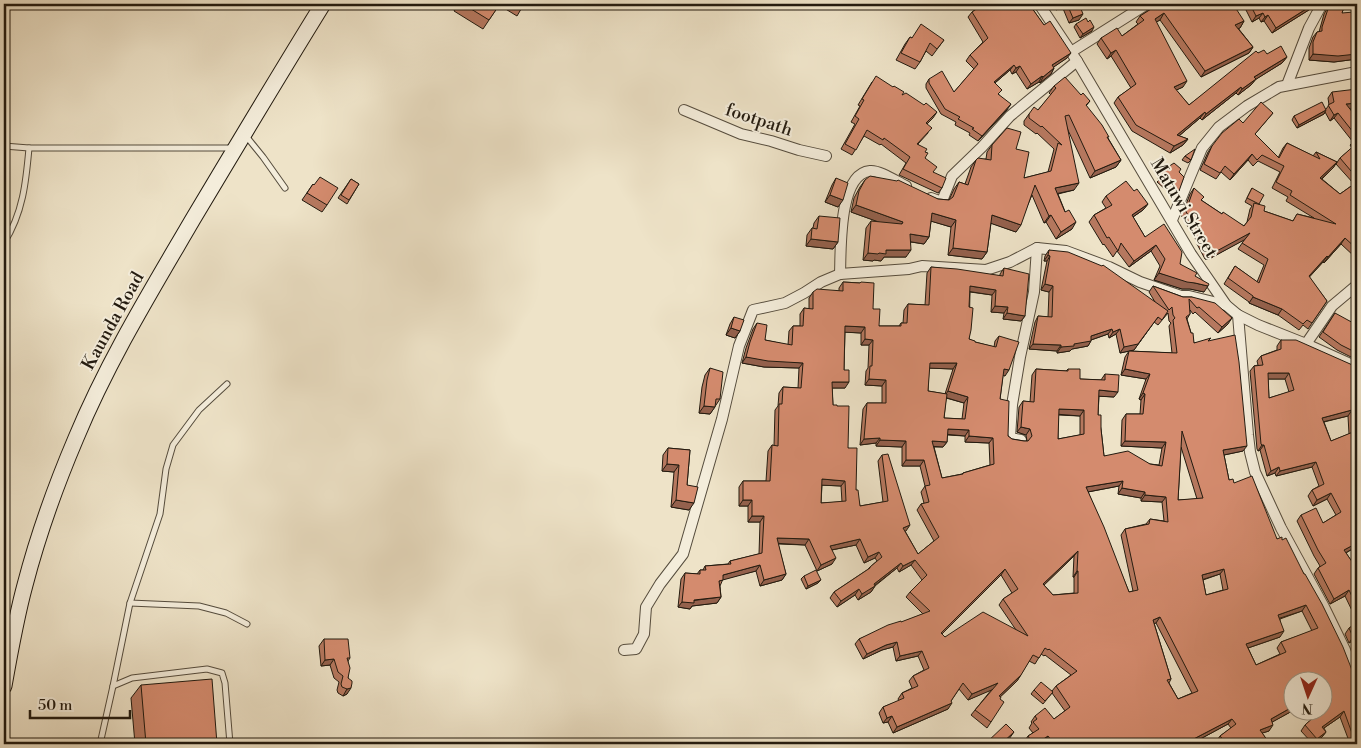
<svg xmlns="http://www.w3.org/2000/svg" width="1361" height="748" font-family="'Libre Bodoni',serif">
<style>
.lines{fill:none;stroke-linecap:round;stroke-linejoin:round}
.service-casing{stroke:#554c3d;stroke-width:7}
.minor-casing{stroke:#554c3d;stroke-width:12}
.secondary-casing{stroke:#221a0f;stroke-width:17}
.service{stroke:#f4eddb;stroke-width:5}
.minor{stroke:#f4eddb;stroke-width:10}
.secondary{stroke:#f4eddb;stroke-width:15}
.wall{fill:#b6785f;stroke:#221a0f;fill-rule:evenodd}
.shaded-wall{fill:#94614d;stroke:#221a0f}
.building{fill:#d48b6e;stroke:#221a0f;fill-rule:evenodd}
.labels{text-anchor:middle;dominant-baseline:central;stroke-width:4;stroke-linejoin:round;paint-order:stroke}
.street-label{font-size:18px;fill:#221a0f;stroke:#f4eddb}
</style>
<rect width="100%" height="100%" fill="#eee3c8"/>
<filter id="stains"><feTurbulence type="fractalNoise" baseFrequency=".004" numOctaves="4"/><feColorMatrix values="0 0 0 0 .2 0 0 0 0 .09 0 0 0 0 .02 0 0 0 .5 -.17"/></filter>
<radialGradient id="worn" r=".72"><stop offset=".6" stop-color="#630" stop-opacity="0"/><stop offset="1" stop-color="#630" stop-opacity=".3"/></radialGradient>
<g class="lines">
<defs>
<g id="service">
<path d="M246 136 263 157 285 188"/>
<path d="M4 146 29 148H233"/>
<path d="M4 243C23 213 26 182 29 148"/>
<path d="M130 603 199 606 226 613 247 624"/>
<path d="M113 686 130 603 160 514 166 469 173 445 199 410 227 384"/>
<path d="M100 744 113 686 132 678 207 669 222 673 225 683 230 744"/>
</g>
<g id="minor">
<path d="M1039 4 1077 61 1191 254 1226 305 1238 315 1258 325 1306 344 1357 367"/>
<path d="M1071 52 1147 4"/>
<path d="M1287 85 1309 28 1322 4"/>
<path d="M684 110 741 134 771 141 799 150 826 156"/>
<path d="M931 198 939 201H942L952 176 982 147 1010 116 1077 61"/>
<path d="M1172 220 1202 148 1219 127 1247 106 1279 87 1357 72"/>
<path d="M840 274C841 251 838 174 870 171 880 170 897 182 906 186"/>
<path d="M1238 315 1248 435 1250 452 1255 472 1281 528 1324 607 1345 650 1357 681"/>
<path d="M1306 344 1332 306 1357 285"/>
<path d="M1021 440 1010 438 1012 405 1020 357 1034 292 1037 248"/>
<path d="M624 650 636 649 644 634 646 607 660 584 683 554 722 419 739 346 753 310 785 303 804 293 821 282 840 274 909 269 922 266 986 270 1010 262 1037 248 1066 251 1109 267 1140 282 1181 296H1189L1226 305"/>
</g>
<path id="secondary" d="M4 686C10 652 16 618 25 585 38 535 56 485 76 438 108 361 151 291 193 219 236 147 279 75 323 4"/>
</defs>
<use href="#service" class="service-casing"/>
<use href="#minor" class="minor-casing"/>
<use href="#secondary" class="secondary-casing"/>
<use href="#service" class="service"/>
<use href="#minor" class="minor"/>
<use href="#secondary" class="secondary"/>
</g>
<g class="wall">
<path d="M450 4H524L517 16 499 5 483 29 454 11 456 7Z"/>
<path d="M975 4H1029L1067 58 1053 67 1054 68 1051 74 1040 83 1039 82 1027 89 1016 72 1012 74 1010 70 995 83 999 95 1007 110 978 141 969 135 970 133 955 125 956 122 941 114 926 88V84L929 79 954 92 974 69 966 61 970 55 983 42 968 17 972 12 976 9Z"/>
<path d="M1052 4H1079V20L1069 23 1062 6 1056 10Z"/>
<path d="M1159 4 1244 21 1240 28H1238L1253 47 1249 53 1201 77 1160 20 1156 22 1183 87 1176 90 1189 105 1258 53 1287 57 1282 63 1256 79 1251 85 1238 95 1236 93 1202 120 1200 118 1179 136 1188 139 1183 145 1170 153 1132 131 1114 103 1118 97 1131 88 1111 56 1107 59 1097 44 1101 38 1122 36 1138 24 1136 22 1140 16Z"/>
<path d="M1243 4H1315L1312 8 1272 33 1264 21 1261 22 1259 18 1252 22Z"/>
<path d="M1328 4H1345L1342 13 1357 40V59L1334 62 1309 60V48L1313 37 1317 32H1319L1324 14 1328 7Z"/>
<path d="M1076 24 1092 31 1080 38 1074 27Z"/>
<path d="M910 37 912 38 944 40 932 56 926 51 920 62 915 69 896 60 905 44Z"/>
<path d="M872 82 902 95 933 118 927 124 928 133 918 144 925 152V158L942 188 938 193 899 175 906 163 881 144 880 145 864 136 852 155 841 149 855 124 851 122 860 106 858 105Z"/>
<path d="M1054 86 1081 95 1090 101 1086 106 1108 138 1121 160 1116 167 1090 178 1067 128 1074 190 1058 194 1072 229 1056 239 1046 222 1044 223 1032 195 1016 232 991 223 987 252 982 259 948 255 951 227 931 221 929 237 924 244 911 242 906 257H884L881 261 874 260 873 261 863 260 866 228 871 221 879 222 851 212 854 198 860 187 865 180 938 199 949 200 954 189 959 182 965 184 971 167 976 160 986 159 987 152 992 145 1016 149 1024 178 1048 172 1054 149 1037 133 1036 134 1024 125V121L1029 114 1038 110 1051 95 1049 93Z"/>
<path d="M1332 92 1350 109 1357 118V203L1354 208 1357 211V255L1355 257 1341 244 1324 263 1323 262 1309 277 1327 301 1308 329 1303 325 1299 330 1278 315 1249 303V302L1224 284 1235 266 1257 282 1264 265 1238 249 1245 239 1209 259H1205L1197 244 1198 243 1181 215 1186 208 1185 207 1190 194 1194 188 1201 200 1222 214 1244 226 1247 222 1250 209 1252 206 1245 202 1252 188 1259 204 1264 211 1293 221 1297 214 1314 218 1286 201 1288 197 1272 188 1280 172 1258 161 1253 166 1248 160 1230 180 1221 172 1216 179 1200 170 1208 152 1212 146 1243 123 1273 113 1255 134 1278 158 1283 148 1287 143 1313 156 1316 152 1337 162 1333 168 1322 179 1340 194 1354 184 1336 164 1340 158 1352 148 1350 145 1353 142 1334 118 1330 121 1325 112 1324 114 1297 128 1292 120 1294 116 1326 109 1329 105 1328 98Z"/>
<path d="M1185 156 1191 160 1188 163 1182 160Z"/>
<path d="M1162 171 1179 172V191L1174 197 1157 182 1159 180 1158 178Z"/>
<path d="M836 178 838 207 825 202 832 185Z"/>
<path d="M351 179 359 184 347 204 338 198Z"/>
<path d="M313 184 314 185 327 205 322 212 302 200Z"/>
<path d="M1134 191 1148 204 1143 210 1133 217 1145 237 1180 264 1195 276 1204 292 1190 289H1182L1154 280 1160 266 1151 251 1129 267 1117 251 1113 257 1104 244 1103 245 1089 222 1094 215 1106 208 1102 202 1106 196Z"/>
<path d="M819 216 838 242 833 249 806 246 807 235 812 228H813L814 223Z"/>
<path d="M1049 250 1155 302 1149 292 1153 286 1183 297H1192L1228 324 1218 333 1195 312 1193 314 1190 310V314L1187 319 1194 343 1209 341 1243 451 1224 455 1229 480 1234 483 1277 539 1282 540 1304 574 1357 744H1349L1348 743 1349 741 1340 717 1324 728 1326 732 1322 737 1314 744H1313L1301 731 1305 725 1311 720 1306 710H1324L1294 680V710L1272 722 1269 731 1262 733 1270 744H1218L1216 742 1220 736 1231 728 1228 724 1191 744H1046L1044 742 1041 744H1026L1024 742 1028 736 1033 733 1029 728 1032 723 1031 722 1035 716 1054 719 1065 711 1052 693 1043 704 1031 694 1034 690 1052 691 1056 686 1071 675 1045 655 1044 656 1041 654 1035 664 1029 661 1017 681 1000 697 991 722 987 728 971 715 992 689 968 700 959 689 951 701 948 709 893 733 888 722 883 723 879 713 883 707 899 701 898 699 902 693 912 688 909 681 913 676 924 670 918 656 896 661 893 647 882 650 863 659 855 644 859 639 923 614 906 597 910 592 922 580 911 565 899 572 897 568 875 586 871 592 858 600 855 595 837 607 830 598 834 592 867 570 870 567 877 561 875 558 864 563 856 545 832 550V564L817 571 805 545 778 544 786 574 782 580 760 586 756 571 723 579 720 586 721 597 717 603 692 606 690 609 678 607 681 579 685 573 697 574 700 570H703L705 566 728 564 730 561 759 554 760 522H748V506H739V487L743 481H766L768 451 772 445 774 446 775 410 778 406 779 393 783 387 798 388 799 368 764 367 742 363 746 348 753 329 757 323 765 340 788 345 789 331 793 326H800V314L804 308 809 309V298L813 292 839 291V288L843 282 860 283 861 282 873 309 879 326H899L901 323H903L904 310 908 304 925 305 927 273 931 267 1000 276V274L1004 268 1025 316 1021 321 1003 319 1004 313 991 312 992 295 970 292 969 339 975 342 994 347 995 341 999 336 1005 376 1003 375 1000 399 1008 436 1012 439 1024 441H1027L1026 435 1017 432 1019 407 1023 401 1030 402 1032 375 1036 369 1066 371 1068 369 1080 379 1101 380 1105 374 1114 397 1099 396 1098 415 1101 429 1104 456 1150 464 1159 465 1162 448 1121 446 1122 420 1126 414H1140L1141 400 1139 399 1146 379 1121 375 1125 357 1129 351 1172 353 1169 326 1171 323 1169 321 1168 313 1158 325 1154 322 1134 350 1120 353 1116 334 1109 338 1108 334 1091 340 1088 346 1072 349 1070 351 1057 353V351L1029 349 1035 322 1038 316 1048 317 1049 292 1041 290 1047 261H1044L1045 256ZM845 332 861 333V345H869L868 368 866 371 865 385 882 386V403H867L863 409 860 445 876 443V446L902 447V466H920L925 486 921 492 924 503 921 504 917 510 934 541 918 554 905 531H906L882 455 878 461 883 502 860 506 856 490 848 448 833 405 832 388H845L844 370ZM929 368 953 369 945 394 928 391ZM946 398 964 403 962 419 944 418ZM1058 415 1080 416V435L1058 439ZM947 435 965 436V442L989 443 990 465 963 473 962 474 942 478 934 447H943L947 442ZM1181 447 1197 499 1178 500ZM822 485 841 486 842 502 821 503ZM1119 486 1118 494 1141 498V501L1162 502 1164 521 1150 519 1146 524 1125 529 1121 535 1133 591 1129 592 1088 492ZM1074 556 1073 577H1074V593L1053 595 1044 585ZM1220 574 1223 590 1206 595 1203 580ZM1001 575 1012 593 1003 599 999 605 1016 630 945 637 942 634ZM1302 611 1312 631 1281 642 1277 648 1280 654 1256 665 1248 648 1280 637V619ZM1154 623H1156L1192 693 1178 699 1169 683 1171 679Z"/>
<path d="M1335 313 1353 336 1357 339V360L1337 350 1319 337Z"/>
<path d="M734 317 740 331 735 338 726 335 730 324Z"/>
<path d="M1281 340 1357 367 1354 548 1346 553 1357 569V621L1345 596 1330 604 1314 574 1318 568 1320 566 1314 556 1297 521 1301 515 1323 523 1336 515 1327 499 1313 506 1308 496 1312 490 1319 486 1312 467 1276 476 1275 473 1267 476 1260 450 1258 451 1257 449 1250 371 1254 366 1258 365 1257 361 1261 356 1277 350V346ZM1268 379H1285L1289 392 1269 398ZM1348 416 1349 434 1331 441 1324 422Z"/>
<path d="M710 368 720 399 710 414 699 413 702 387 705 375Z"/>
<path d="M668 448 690 450 687 485 689 510 671 507 674 472 662 471 663 455Z"/>
<path d="M804 576 821 580 818 583 806 589 801 579Z"/>
<path d="M1357 623V638L1349 643 1345 634 1349 628Z"/>
<path d="M324 639 350 658 348 661V678L347 694 343 696 338 693 337 690 339 682 334 678 330 665 321 666 319 646Z"/>
<path d="M141 685 217 744H135L131 698Z"/>
</g>
<g class="shaded-wall">
<path d="M1062 4H1064L1062 6 1056 10Z"/>
<path d="M1314 4H1315L1312 8 1272 33 1276 28Z"/>
<path d="M1164 13 1160 20 1151 25 1155 19Z"/>
<path d="M1263 13 1259 18 1252 22 1256 16Z"/>
<path d="M1083 14 1079 20 1069 23 1073 18Z"/>
<path d="M1268 15 1264 21 1261 22 1265 17Z"/>
<path d="M1244 21 1240 28 1231 31 1235 25Z"/>
<path d="M1094 27 1092 31 1080 38 1083 34Z"/>
<path d="M1253 47 1249 53 1201 77 1205 71Z"/>
<path d="M1116 50 1111 56 1107 59 1111 53Z"/>
<path d="M1071 53 1067 58 1048 71 1052 65Z"/>
<path d="M1313 54H1357V59L1334 62 1309 60Z"/>
<path d="M1287 57 1282 63 1250 83 1254 77Z"/>
<path d="M1014 65 1010 70 990 87 994 82Z"/>
<path d="M1020 66 1016 72 1012 74 1016 68Z"/>
<path d="M1054 68 1051 74 1040 83 1043 77Z"/>
<path d="M1042 76 1039 82 1027 89 1031 84Z"/>
<path d="M1256 79 1251 85 1238 95 1242 89Z"/>
<path d="M1187 81 1183 87 1170 93 1174 87Z"/>
<path d="M1241 87 1236 93 1202 120 1206 114Z"/>
<path d="M1357 103V108L1342 110 1346 104Z"/>
<path d="M1011 104 1007 110 978 141 982 136Z"/>
<path d="M1326 110 1324 114 1297 128 1299 125Z"/>
<path d="M937 112 933 118 923 128 926 123Z"/>
<path d="M1205 112 1200 118 1173 141 1177 135Z"/>
<path d="M1338 113 1334 118 1330 121 1334 115Z"/>
<path d="M1188 139 1183 145 1170 153 1174 146Z"/>
<path d="M1252 154 1248 160 1230 180 1234 174Z"/>
<path d="M1121 160 1116 167 1090 178 1095 171Z"/>
<path d="M1337 162 1333 168 1316 184 1320 178Z"/>
<path d="M1079 183 1074 190 1050 195 1055 188Z"/>
<path d="M830 195 843 200 838 207 825 202Z"/>
<path d="M1148 204 1143 210 1127 221 1132 215Z"/>
<path d="M856 205 903 222 898 229 851 212Z"/>
<path d="M932 213 956 220 951 227 927 220Z"/>
<path d="M992 215 1021 225 1016 232 987 222Z"/>
<path d="M1051 215 1046 222 1044 223 1049 216Z"/>
<path d="M1076 222 1072 229 1056 239 1061 232Z"/>
<path d="M1250 233 1246 239 1209 259H1205L1209 253Z"/>
<path d="M910 234 929 237 924 244 906 241Z"/>
<path d="M1345 238 1341 244 1324 263 1328 257Z"/>
<path d="M811 239 838 242 833 249 806 246Z"/>
<path d="M1156 245 1151 251 1129 267 1134 261Z"/>
<path d="M953 248 987 252 982 259 948 255Z"/>
<path d="M886 250H911L906 257H884L881 261 874 260 873 261 863 260 868 253H879Z"/>
<path d="M1048 255 1050 256 1047 261H1044Z"/>
<path d="M1327 256 1323 262 1305 282 1309 276Z"/>
<path d="M1159 273 1195 283 1208 286 1204 292 1190 289H1182L1154 280Z"/>
<path d="M1045 284 1053 286 1049 292 1041 290Z"/>
<path d="M970 286 996 290 992 295 966 291Z"/>
<path d="M1253 297 1282 309 1278 315 1249 303Z"/>
<path d="M995 306 1008 307 1004 313 991 312Z"/>
<path d="M1007 313 1025 316 1021 321 1003 319Z"/>
<path d="M1158 317 1134 350 1120 353 1124 347Z"/>
<path d="M1232 318 1228 324 1218 333 1222 327Z"/>
<path d="M845 326 865 327 861 333 841 332Z"/>
<path d="M731 328 740 331 735 338 726 335Z"/>
<path d="M1112 329 1108 334 1088 341H1091L1088 346 1072 349 1070 351 1057 353 1061 347 1074 344 1091 336Z"/>
<path d="M1120 329 1116 334 1109 338 1113 332Z"/>
<path d="M865 339 873 340 869 345H861Z"/>
<path d="M1033 344 1061 345 1057 351 1029 349Z"/>
<path d="M746 357 803 363 799 368 764 367 742 363Z"/>
<path d="M930 363H957L953 369 926 368Z"/>
<path d="M1004 369 1009 370 1005 376 1000 374Z"/>
<path d="M1125 369 1150 374 1146 379 1121 375Z"/>
<path d="M1268 373H1289L1285 379H1264Z"/>
<path d="M869 379 886 380 882 386 865 385Z"/>
<path d="M832 382H849L845 388H828Z"/>
<path d="M1099 390 1118 392 1114 397 1095 396Z"/>
<path d="M948 391 968 397 964 403 944 397Z"/>
<path d="M1143 393 1145 394 1141 400 1139 399Z"/>
<path d="M704 406 715 407 710 414 699 413Z"/>
<path d="M1059 409 1084 410 1080 416 1055 414Z"/>
<path d="M1352 410 1348 416 1318 423 1322 418Z"/>
<path d="M1021 427 1030 429 1026 435 1017 432Z"/>
<path d="M948 429 969 430 965 436 944 434Z"/>
<path d="M969 436 993 438 989 443 965 442Z"/>
<path d="M880 438 876 443 860 445 864 439Z"/>
<path d="M880 440 906 441 902 447 876 446Z"/>
<path d="M932 441 947 442 943 447 928 446Z"/>
<path d="M1125 441 1166 442 1162 448 1121 446Z"/>
<path d="M1262 445H1264L1260 450 1258 451Z"/>
<path d="M1247 446 1243 451 1219 456 1223 450Z"/>
<path d="M906 460H924L920 466H902Z"/>
<path d="M1316 462 1312 467 1276 476 1280 471Z"/>
<path d="M667 464 679 465 674 472 662 471Z"/>
<path d="M1279 467 1275 473 1267 476 1271 471Z"/>
<path d="M822 479 845 481 841 486 818 485Z"/>
<path d="M1123 481 1119 486 1082 493 1086 487Z"/>
<path d="M1122 488 1145 492 1141 498 1118 494Z"/>
<path d="M1331 493 1327 499 1313 506 1317 500Z"/>
<path d="M1145 495 1166 497 1162 502 1141 501Z"/>
<path d="M676 500 694 503 689 510 671 507Z"/>
<path d="M743 500H752L748 506H739Z"/>
<path d="M752 516H764L760 522H748Z"/>
<path d="M910 525 906 531 899 533 903 528Z"/>
<path d="M777 538 809 539 805 545 773 543Z"/>
<path d="M860 539 856 545 826 551 830 546Z"/>
<path d="M1357 543V545L1354 548 1340 556 1344 550Z"/>
<path d="M1078 551 1074 556 1039 590 1043 584Z"/>
<path d="M879 552 875 558 864 563 868 557Z"/>
<path d="M836 558 832 564 817 571 821 565Z"/>
<path d="M915 560 911 565 899 572 903 566Z"/>
<path d="M901 563 897 568 870 589 875 586 871 592 858 600 862 594 874 584Z"/>
<path d="M760 565 756 571 719 581 723 575Z"/>
<path d="M1005 569 1001 575 937 639 941 633Z"/>
<path d="M1224 569 1220 574 1198 581 1202 575Z"/>
<path d="M1077 571H1078L1074 577H1073Z"/>
<path d="M786 574 782 580 760 586 764 580Z"/>
<path d="M821 580 818 583 806 589 808 586Z"/>
<path d="M859 589 855 595 837 607 841 601Z"/>
<path d="M1349 590 1345 596 1330 604 1334 599Z"/>
<path d="M721 597 717 603 692 606 690 609 678 607 682 602Z"/>
<path d="M1306 605 1302 611 1274 620 1278 615Z"/>
<path d="M1160 617 1156 623 1149 625 1153 620Z"/>
<path d="M1284 631 1280 637 1242 650 1246 644Z"/>
<path d="M1357 635V638L1349 643 1353 637Z"/>
<path d="M897 642 893 647 882 650 863 659 867 654 886 645Z"/>
<path d="M922 651 918 656 896 661 900 656Z"/>
<path d="M334 659 330 665 321 666 325 660Z"/>
<path d="M1021 675 1017 681 995 702 999 696Z"/>
<path d="M998 683 994 689 968 700 972 694Z"/>
<path d="M351 688 347 694 343 696 347 689Z"/>
<path d="M952 703 948 709 893 733 897 727Z"/>
<path d="M1294 706V710L1267 725 1271 719Z"/>
<path d="M1344 711 1340 717 1318 732 1322 727Z"/>
<path d="M892 716 888 722 883 723 887 718Z"/>
<path d="M1232 719 1228 724 1191 744H1184Z"/>
<path d="M1273 725 1269 731 1256 735 1260 730Z"/>
<path d="M1014 732 1009 739 1004 744H1001Z"/>
<path d="M1326 732 1322 737 1314 744 1317 739Z"/>
<path d="M1048 736 1044 742 1041 744H1036Z"/>
</g>
<g class="building">
<path d="M463 4H500L489 20Z"/>
<path d="M514 4H524L521 9Z"/>
<path d="M980 4H1029L1044 25 1050 21 1071 53 1052 65 1054 68 1043 77 1042 76 1031 84 1020 66 1016 68 1014 65 994 82 1002 90 998 94 1011 104 982 136 972 129 974 128 958 119 960 117 945 109 929 83V79L942 71 954 92 978 64 970 55 988 38 972 12 981 6Z"/>
<path d="M1067 4H1079L1083 14 1073 18Z"/>
<path d="M1159 4H1233L1244 21 1235 25 1253 47 1205 71 1164 13 1155 19 1187 81 1174 87 1189 105 1256 51 1258 53 1264 50 1267 54 1281 46 1287 57 1254 77 1256 79 1242 89 1241 87 1206 114 1205 112 1177 135 1188 139 1174 146 1136 125 1118 97 1136 84 1116 50 1111 53 1101 38 1117 28 1122 36 1144 20 1140 16Z"/>
<path d="M1250 4H1314L1276 28 1268 15 1265 17 1263 13 1256 16Z"/>
<path d="M1331 4H1345L1342 13 1354 12 1357 40V54L1338 56 1313 54V42L1317 32 1322 31V27L1328 9Z"/>
<path d="M1086 18 1088 22 1090 20 1094 27 1083 34 1076 24Z"/>
<path d="M921 24 944 40 937 49 930 43 920 62 901 53 910 37 912 38Z"/>
<path d="M876 76 893 87 894 86 904 92 902 95 906 93 924 105 926 103 937 112 926 123 932 128 917 144 927 149 925 152 928 153 925 158 937 167 933 172 946 178 942 188 903 169 910 157 884 138 883 140 867 130 856 150 845 144 859 119 855 116 864 100 862 99Z"/>
<path d="M1065 77 1081 95 1083 93 1090 101 1086 105 1102 125 1109 137H1107L1121 160 1095 171 1069 115 1065 116 1079 183 1055 188 1065 212 1069 210 1076 222 1061 232 1051 215 1049 216 1035 185 1021 225 992 215 987 252 953 248 956 220 932 213 929 237 910 234 911 250H886V254L879 253 878 254 868 253 871 221 902 224 903 222 856 205 859 191 865 180 870 176 897 181 898 180 938 199 949 200 953 197 959 182 968 185 976 160 978 158 991 160 992 145 1007 128 1021 132 1016 149 1029 152 1024 178 1051 171 1058 143 1062 145 1042 126 1041 127 1029 118V114L1034 107 1038 110 1056 88 1054 86Z"/>
<path d="M1357 89V103L1346 104 1357 118V137L1338 113 1334 115 1328 105 1334 102 1332 92Z"/>
<path d="M1261 102 1273 113 1255 134 1279 158 1287 143 1320 159 1316 152 1337 162 1320 178 1340 194 1357 182V203L1354 207 1357 211V249L1345 238 1328 257 1327 256 1309 276 1327 301 1312 323 1307 320 1303 324 1282 309 1253 297V296L1228 278 1235 266 1259 283 1268 259 1242 243 1250 233 1213 253H1209L1201 238H1202L1185 210 1187 207 1191 204 1189 202 1194 188 1204 197 1201 200 1222 214 1223 212 1244 226 1251 217 1254 203 1265 206 1264 211 1293 221 1297 214 1336 224 1290 195 1292 191 1276 182 1284 166 1262 155 1257 160 1252 154 1234 174 1225 166 1220 173 1204 164 1212 146 1222 133 1239 119 1243 123Z"/>
<path d="M1322 102 1326 110 1299 125 1294 116Z"/>
<path d="M1357 138V178L1340 158 1357 143 1354 140Z"/>
<path d="M1195 149 1191 160 1185 156Z"/>
<path d="M1174 163 1181 169 1179 172 1184 177 1179 191 1162 175 1164 173 1162 171Z"/>
<path d="M320 177 338 188 327 205 307 193 313 184 314 185Z"/>
<path d="M836 178 848 183 843 200 830 195Z"/>
<path d="M351 179 359 184 349 200 341 195Z"/>
<path d="M1126 181 1134 191 1137 189 1148 204 1132 215 1145 237 1164 224 1182 252 1180 264 1197 273 1195 276 1209 284 1208 286 1195 283 1187 282 1159 273 1165 259 1156 245 1134 261 1121 243 1118 251 1109 237 1107 238 1094 215 1112 205 1106 196Z"/>
<path d="M1252 188 1264 195 1259 204 1247 198Z"/>
<path d="M819 216 840 218 838 242 811 239 812 228 817 229Z"/>
<path d="M1049 250 1068 252 1102 266 1103 265 1168 311 1162 320 1158 317 1138 344 1124 347 1120 329 1113 332 1112 329 1091 336V341L1074 344V346L1061 347V345L1033 344 1038 316 1052 317 1053 286 1045 284 1050 256 1048 255Z"/>
<path d="M931 267 957 269 1003 276 1004 268 1029 274 1025 316 1007 313 1008 307 995 306 996 290 970 286 969 307 973 308 971 330 969 339 975 341V342L996 347 999 336 1019 342 1009 370 1004 369 1000 399 1009 401 1008 436 1012 439 1024 441H1028L1032 436 1030 429 1021 427 1023 401 1034 402 1036 369 1068 371V369H1080V379L1105 380V374L1119 375 1118 392 1099 390 1098 415H1101V429L1104 456 1128 451 1150 464 1162 466 1166 442 1125 441 1126 414H1143L1145 394 1143 393 1150 374 1125 369 1129 351 1177 353 1173 320 1175 318 1173 315 1172 307 1169 310 1153 286 1183 297H1192L1215 303 1232 318 1222 327 1199 307 1197 308 1189 299 1190 314 1186 317 1191 333H1193L1194 343 1211 338 1208 341 1235 335 1239 362 1247 446 1223 450 1229 480 1233 479 1234 483 1252 476 1277 539 1282 537V540L1286 538 1304 574H1305L1322 604 1343 647 1357 683V744H1355L1352 737 1353 736 1344 711 1322 727 1326 732 1317 739 1305 725 1315 716 1313 710H1324V680H1294V706L1271 719 1273 725 1260 730 1270 744H1227L1220 736 1236 724 1232 719 1184 744H1054L1048 736 1036 744H1033L1028 736 1039 729 1033 722 1037 719 1035 716 1045 708 1054 719 1070 707 1056 686 1077 671 1049 649 1048 650 1045 648 1039 658 1033 655 1021 675 999 696 1001 697 1000 699 1004 702 991 722 975 710 998 683 972 694 963 683 951 701 952 703 897 727 892 716 887 718 883 707 904 698 902 693 918 686 913 676 929 668 922 651 900 656 897 642 886 645 867 654 859 639 888 625 901 621V622L930 611 910 592 927 575 915 560 903 566 901 563 874 584 875 586 862 594 859 589 841 601 834 592 870 568V567L882 557 879 552 868 557 860 539 830 546 836 558 821 565 809 539 777 538 786 574 764 580 760 565 723 575V580L719 581 721 597 694 600V603L682 602 685 573 700 574V570H706L705 566 731 564 730 561 762 553 764 516H752V500H743V481H770L772 445 778 446 779 404H782L783 387 801 388 803 363 768 361 746 357 750 342 757 323 767 325 765 340 792 345 793 326H803L804 308 813 309V292L817 289 843 291V282L860 283 861 282 874 283 873 309H880L879 326H901V323H907L908 304 929 305ZM845 326 865 327V339L873 340 872 366H870L869 379 886 380V403H867L864 439 880 438V440L906 441V460H924L930 485 925 486 929 502 921 504 939 537 918 554 903 528 910 525 888 454 882 455 888 501 860 506 858 490H856L857 448H848L849 406H837V405H833L832 382H849V370H844ZM930 363H957L948 391 968 397 965 419 944 418 947 394 928 391ZM1059 409 1084 410V434L1058 439ZM948 429 969 430V436L993 438 994 464 963 473V474L942 478 932 441 947 442ZM1182 431 1203 498 1178 500ZM822 479 845 481 846 501 821 503ZM1123 481 1122 488 1145 492V495L1166 497 1168 522 1150 519 1149 524 1125 529 1138 590 1129 592 1104 527 1086 487ZM1078 551 1077 571H1078V593L1053 595 1043 584ZM1005 569 1018 589 1003 599 1028 636 983 612 945 637 941 633ZM1224 569 1228 589 1206 595 1202 575ZM1306 605 1318 628 1281 642 1286 652 1256 665 1246 644 1284 631 1278 615ZM1160 617 1198 691 1178 699 1167 680 1171 679 1153 620Z"/>
<path d="M1335 313 1357 325V328L1353 336 1357 339V353L1341 345 1323 332Z"/>
<path d="M734 317 744 320 740 331 731 328Z"/>
<path d="M1281 340H1296L1357 367V543L1344 550 1357 569V607L1349 590 1334 599 1318 568 1326 563 1318 550 1301 515 1316 508 1323 523 1341 512 1331 493 1317 500 1312 490 1324 484 1316 462 1280 471 1279 467 1271 471 1264 445H1262L1261 444 1254 366 1263 365 1261 356 1281 349ZM1268 373H1289L1294 390 1269 398ZM1352 410 1353 432 1331 441 1322 418Z"/>
<path d="M710 368 723 372 720 399H716L715 407 704 406 707 380Z"/>
<path d="M668 448 690 450 687 485 698 487 694 503 676 500 679 465 667 464Z"/>
<path d="M816 570 821 580 808 586 804 576Z"/>
<path d="M1357 623V635L1353 637 1349 628Z"/>
<path d="M324 639H348L350 658H347L350 668 348 678 352 681V683L351 688 347 689 342 687 341 684 343 676 338 672 334 659 325 660Z"/>
<path d="M212 679 217 744H146L141 685Z"/>
<path d="M1041 682 1053 692 1045 701 1034 690Z"/>
<path d="M1006 724 1014 732 1001 744H985Z"/>
</g>
<g class="labels">
<g class="street-label">
<text transform="translate(759 120) rotate(18)">footpath</text>
<text transform="translate(1184 208) rotate(59)">Matuwi Street</text>
<text transform="translate(113 321) rotate(-61)">Kaunda Road</text>
</g>
</g>
<rect width="1361" height="748" fill="none" stroke="#eee3c8" stroke-width="20"/>
<rect x="5" y="5" width="1351" height="738" fill="none" stroke="#221a0f" stroke-width="2.5"/>
<rect x="10" y="10" width="1341" height="728" fill="none" stroke="#221a0f"/>
<g transform="translate(1308 696) rotate(183)"><circle r="24" fill="#f4eddb" stroke="#a09989"/>
<path d="M0-4L9 19L0 12L-9 19Z" fill="#8f2418"/>
<text y="-8" font-size="14" font-weight="bold" text-anchor="middle" fill="#221a0f">N</text>
</g>
<path d="M30 710v8h100v-8" fill="none" stroke="#221a0f" stroke-width="2.5"/>
<text x="38" y="710" font-size="15" fill="#221a0f" stroke="#f4eddb" stroke-width="4" paint-order="stroke">50 m</text>
<rect width="100%" height="100%" filter="url(#stains)"/>
<rect width="100%" height="100%" fill="url(#worn)"/>
</svg>
